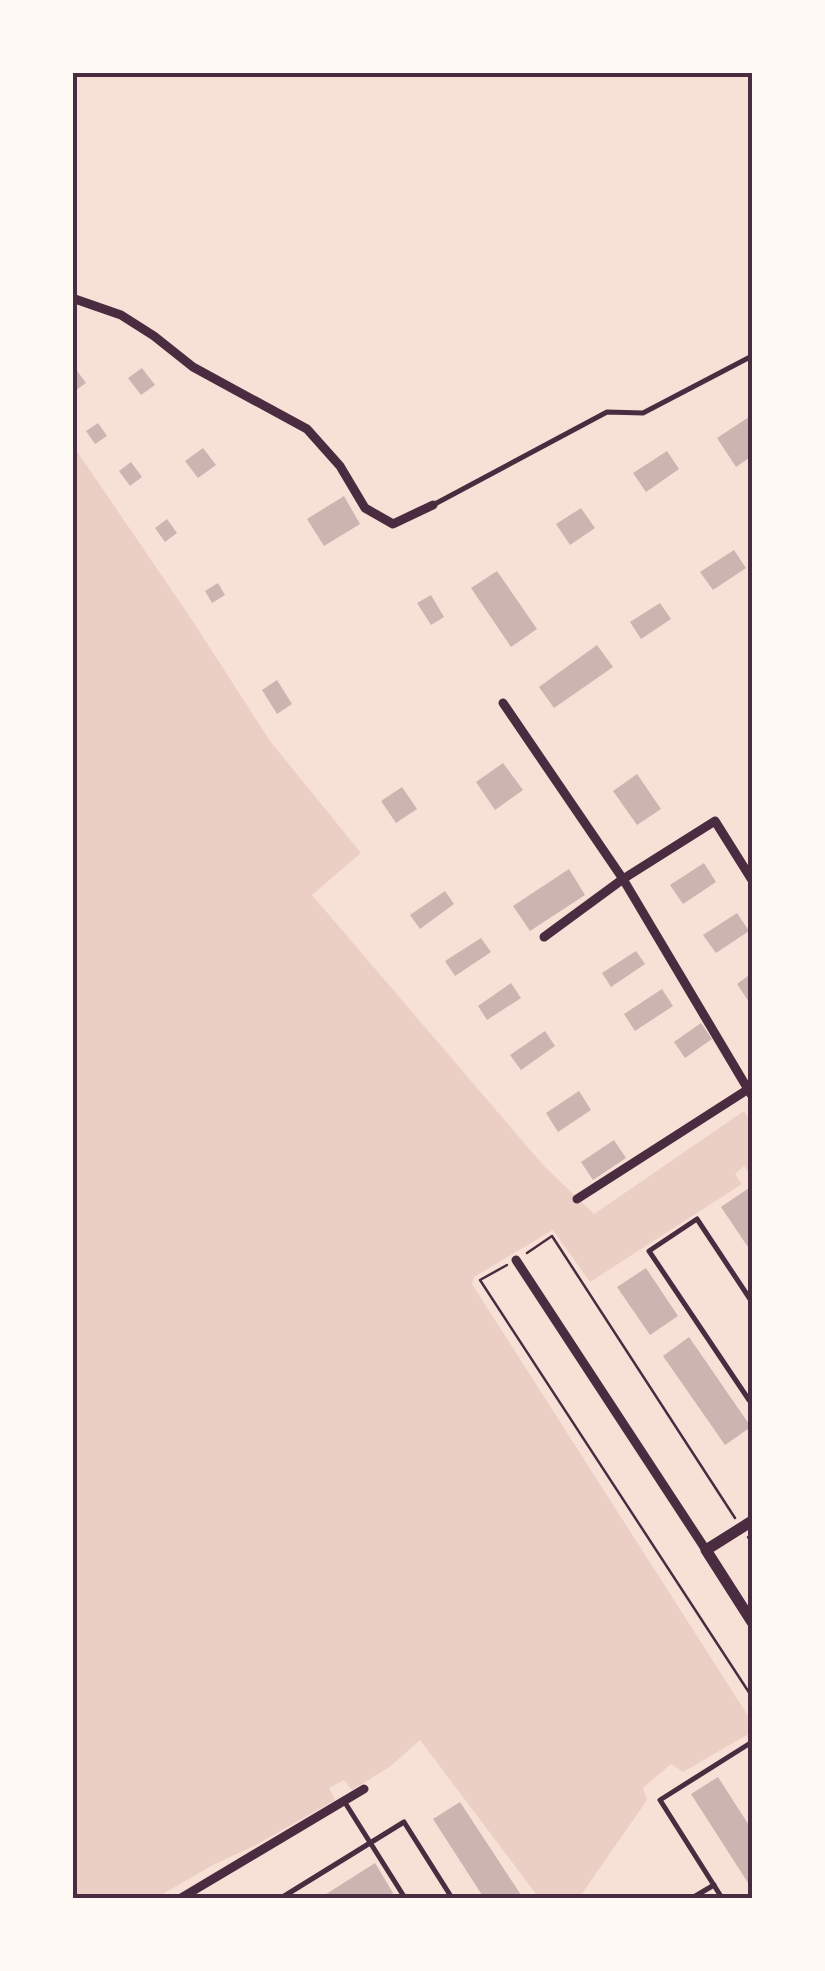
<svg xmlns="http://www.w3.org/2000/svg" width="825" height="1971" font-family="'IBM Plex Sans',sans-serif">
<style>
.green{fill:#ebcfc5}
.building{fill:#ccb4b1}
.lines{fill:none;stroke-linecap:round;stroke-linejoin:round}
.path{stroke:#4a2c40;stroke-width:2.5}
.service{stroke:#4a2c40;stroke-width:5}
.minor{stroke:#4a2c40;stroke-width:9}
.tertiary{stroke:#4a2c40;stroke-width:11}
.neatline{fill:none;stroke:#4a2c40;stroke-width:4}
</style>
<rect width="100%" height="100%" fill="#f7e1d7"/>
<path class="green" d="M72 444 190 617 270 741 361 853 312 895 543 1165 594 1214 744 1111 752 1124V1177L744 1166 735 1174 742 1184 590 1282 553 1230 474 1277 472 1284 752 1722V1732L683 1772 671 1764 643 1788 647 1800 579 1898H559L556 1894 549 1898H539L420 1740 391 1766 352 1790 344 1780 329 1788 335 1800 256 1845 213 1865 156 1898H73Z"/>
<g class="building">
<path d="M72 364 86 383 72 393Z"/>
<path d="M142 368 155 385 141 395 128 378Z"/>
<path d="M752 415V456L736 467 717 438Z"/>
<path d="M98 423 107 436 95 444 86 431Z"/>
<path d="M203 448 216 465 198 478 185 461Z"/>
<path d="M667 451 679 469 646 492 633 473Z"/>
<path d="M131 462 142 477 130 486 119 471Z"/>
<path d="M344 496 360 524 324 546 307 519Z"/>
<path d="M581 508 595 528 570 545 556 524Z"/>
<path d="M167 519 177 533 165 542 155 528Z"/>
<path d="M734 550 746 568 713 590 700 572Z"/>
<path d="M497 571 537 629 511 647 471 588Z"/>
<path d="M218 583 225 595 212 603 205 591Z"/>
<path d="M431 595 444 617 431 625 417 603Z"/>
<path d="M660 603 671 619 641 639 630 622Z"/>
<path d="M597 645 613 667 554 708 539 687Z"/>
<path d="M277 680 292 704 277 714 262 690Z"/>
<path d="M503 763 523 790 495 810 476 782Z"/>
<path d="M637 774 661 809 637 825 613 791Z"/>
<path d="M402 787 417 809 396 823 381 801Z"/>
<path d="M704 863 716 882 683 904 670 885Z"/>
<path d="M569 869 585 895 530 931 513 906Z"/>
<path d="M445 891 454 904 420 929 410 915Z"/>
<path d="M737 913 749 931 716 953 703 935Z"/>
<path d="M481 938 491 952 455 976 445 961Z"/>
<path d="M636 951 645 964 611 987 602 973Z"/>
<path d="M752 973V1000L749 1002 737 984Z"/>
<path d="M511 983 521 998 487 1020 478 1006Z"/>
<path d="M662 989 673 1006 635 1031 624 1014Z"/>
<path d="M701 1023 712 1039 685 1058 674 1042Z"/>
<path d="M545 1031 555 1046 521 1070 510 1055Z"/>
<path d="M579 1091 591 1110 558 1132 546 1113Z"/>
<path d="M614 1140 626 1158 593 1180 581 1162Z"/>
<path d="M749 1188 752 1193V1253L721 1207Z"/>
<path d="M646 1268 678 1316 650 1335 617 1287Z"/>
<path d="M689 1337 751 1427 725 1445 663 1356Z"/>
<path d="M718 1777 752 1830V1889L691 1794Z"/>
<path d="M460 1802 523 1898H484L433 1819Z"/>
<path d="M375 1863 393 1893 384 1898H320Z"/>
</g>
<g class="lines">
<g class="path">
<path d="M527 1253 552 1236 735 1518"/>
<path d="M507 1265 480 1280 752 1697"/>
<path d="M748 1537 752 1544"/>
</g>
<g class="service">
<path d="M433 505 607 412 643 413 752 356"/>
<path d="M752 1302 697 1219 649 1251 749 1400 752 1397"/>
<path d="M344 1801 405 1898"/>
<path d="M281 1898 404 1822 452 1898"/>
<path d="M692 1898 714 1885"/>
<path d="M722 1898 660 1800 752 1742"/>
</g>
<g class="minor">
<path d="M72 298 121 315 154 336 193 367 307 429 340 466 365 508 393 524 433 505"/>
<path d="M503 703 623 879 752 1096"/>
<path d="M544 937 623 879 715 821 752 880"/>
<path d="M577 1199 750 1088"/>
<path d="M516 1260 706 1550"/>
<path d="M181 1898 364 1789"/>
</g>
<path class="tertiary" d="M752 1521 706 1550 752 1622"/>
</g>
<rect width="825" height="1971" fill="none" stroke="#fffaf5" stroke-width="150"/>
<rect x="75" y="75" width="675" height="1821" class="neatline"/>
</svg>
